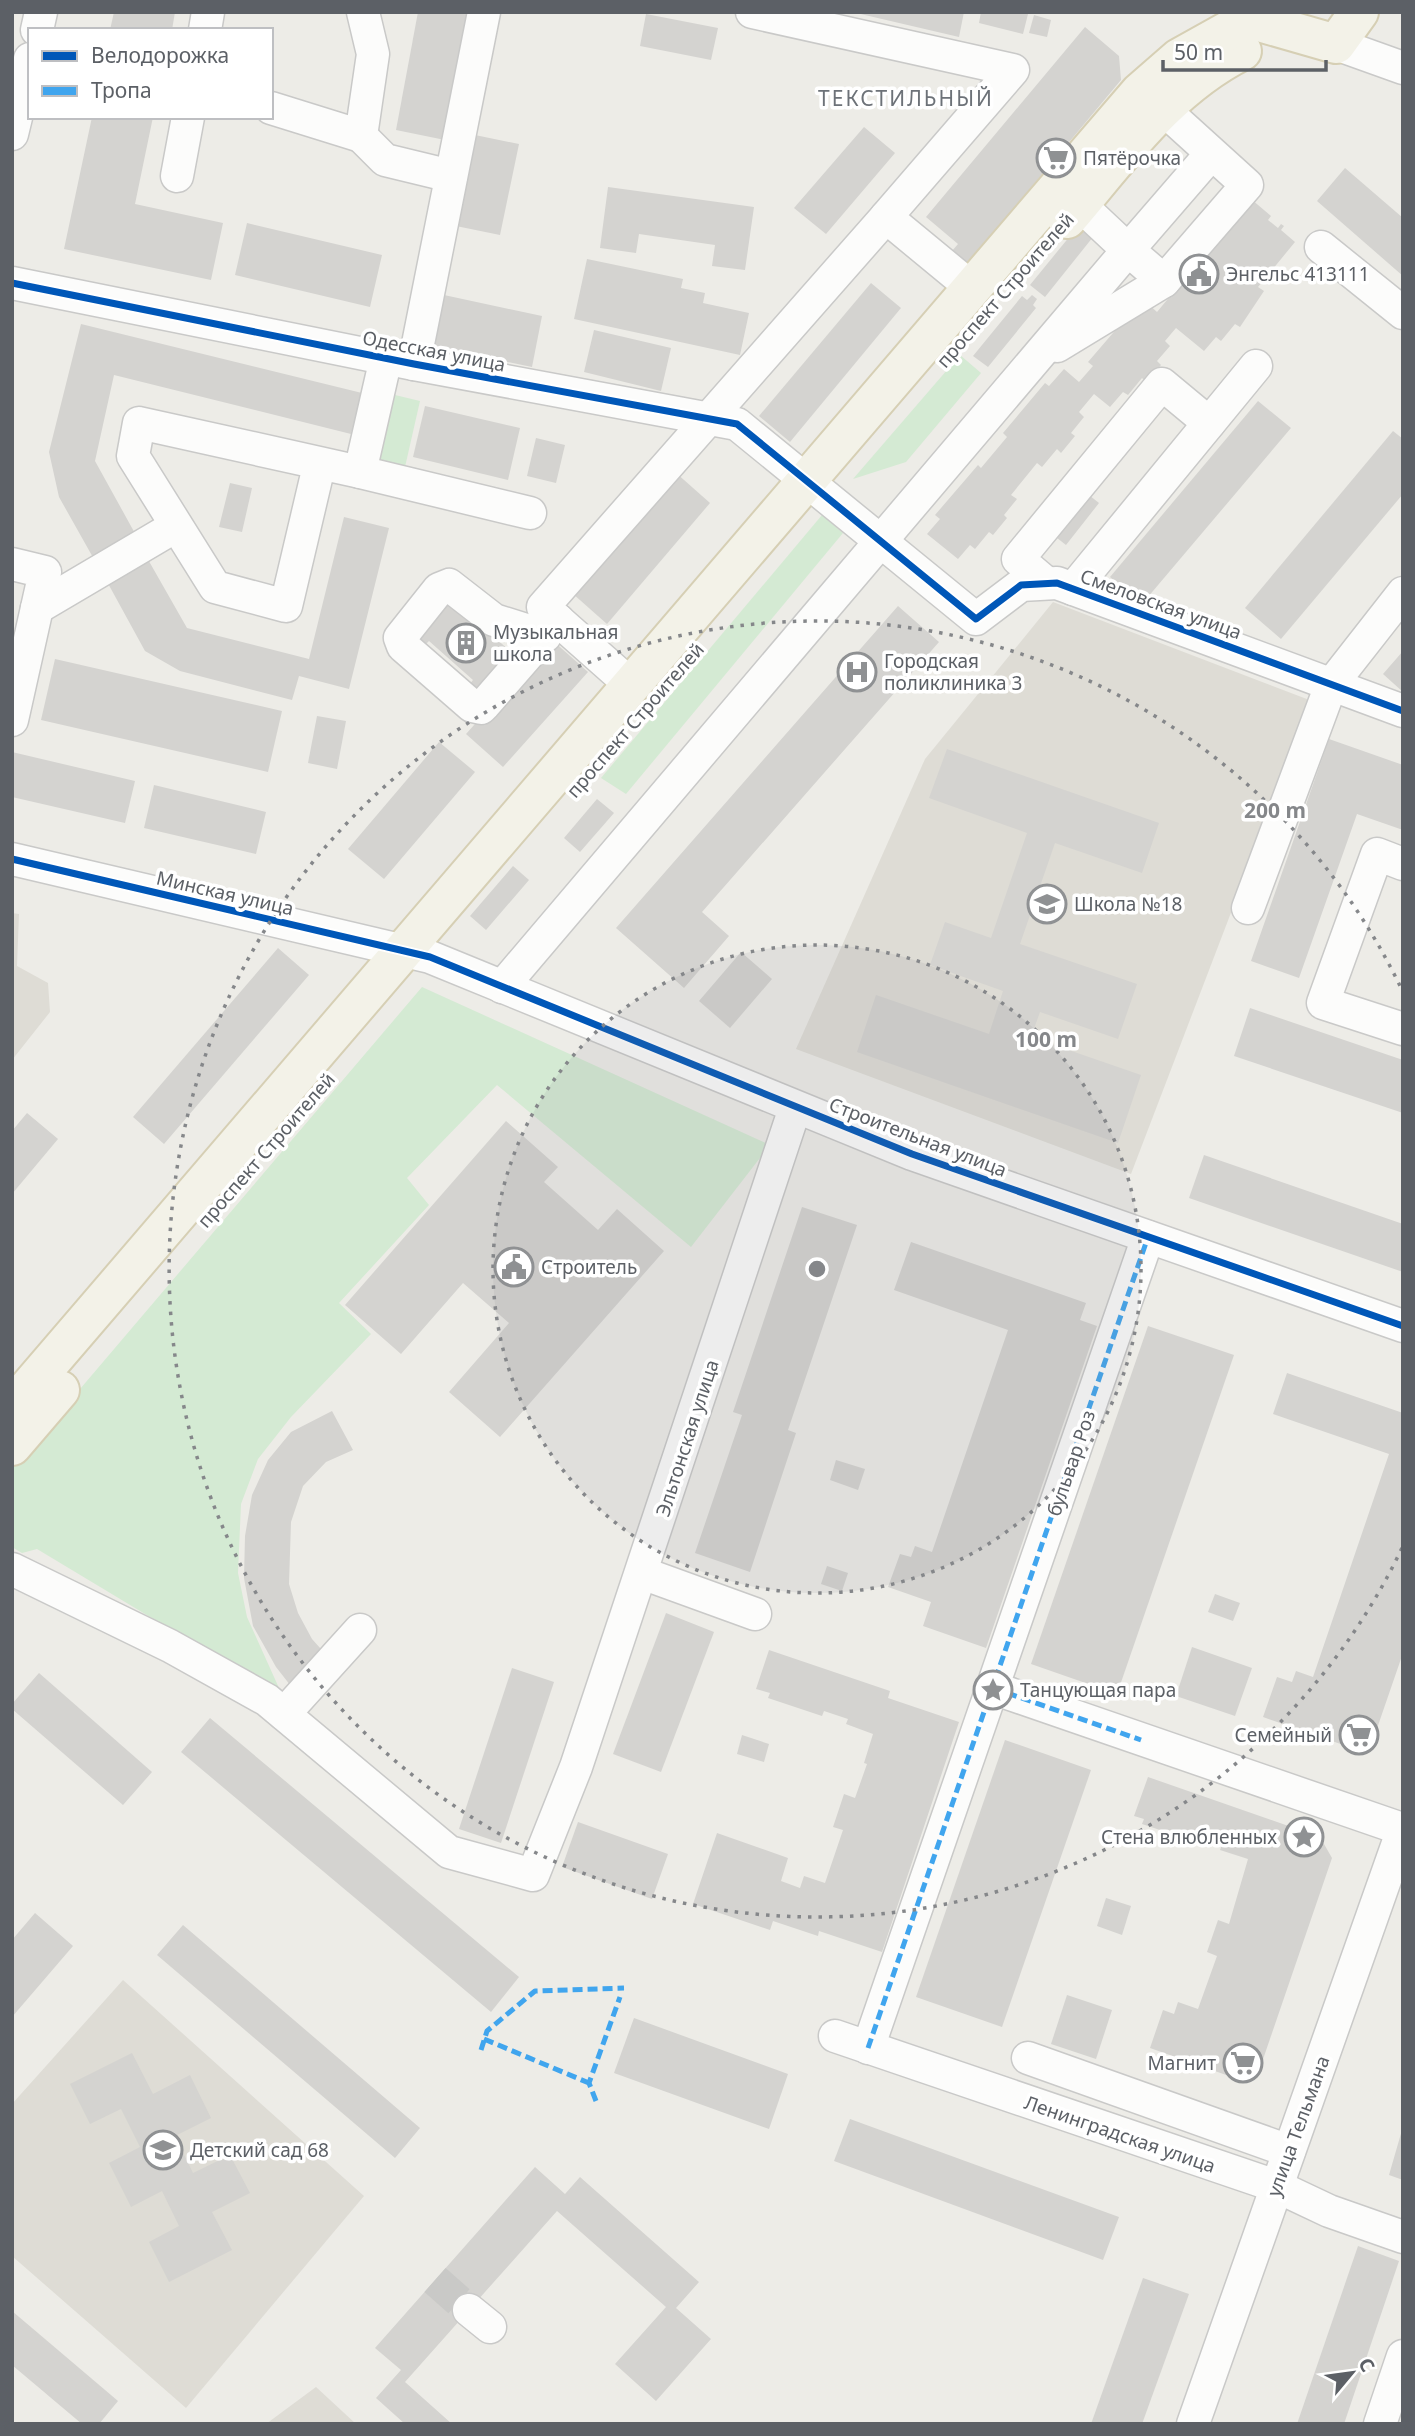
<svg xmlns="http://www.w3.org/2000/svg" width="1415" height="2436" font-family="'Noto Sans',sans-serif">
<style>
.education{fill:#dedcd5}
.green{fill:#d4ead3}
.building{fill:#d4d3d0}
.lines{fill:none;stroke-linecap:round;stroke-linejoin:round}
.minor-tunnel{stroke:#c9c9c7;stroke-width:32;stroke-dasharray:32 16;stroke-linecap:butt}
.minor-casing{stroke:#c9c9c8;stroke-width:35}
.major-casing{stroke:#d6cfb4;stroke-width:42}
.minor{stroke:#fcfcfb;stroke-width:32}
.major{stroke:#f3f2e8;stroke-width:38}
.quiet{stroke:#40a5ee;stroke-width:5;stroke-dasharray:10 5;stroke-linecap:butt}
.cycleway-casing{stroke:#fff;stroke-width:11}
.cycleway{stroke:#0057b8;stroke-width:7}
.ring{fill:none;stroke:#85878a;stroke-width:3.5;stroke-dasharray:3.5 7}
.labels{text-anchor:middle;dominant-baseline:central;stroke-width:7;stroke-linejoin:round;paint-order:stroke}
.poi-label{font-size:19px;fill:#5c6066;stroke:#fff;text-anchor:start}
.street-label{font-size:19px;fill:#5c6066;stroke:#fff}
.neighbourhood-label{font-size:21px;letter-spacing:2px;fill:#6d7278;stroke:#fff}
.centre{fill:#85878a;stroke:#fff;stroke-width:3.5}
.ring-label{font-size:21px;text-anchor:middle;font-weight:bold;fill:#85878a;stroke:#fff;stroke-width:7;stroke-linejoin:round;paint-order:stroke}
</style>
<rect width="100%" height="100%" fill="#edece7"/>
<g class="education">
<path d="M1053 602 1312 701 1131 1174 796 1049 925 759Z"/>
<path d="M12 913 19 914 17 966 48 983 50 1012 12 1060Z"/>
<path d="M123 1980 364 2196 186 2408 12 2256V2104Z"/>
<path d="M316 2387 356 2424H266Z"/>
</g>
<g class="green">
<path d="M960 355 981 373 906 462 853 479Z"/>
<path d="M395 395 420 401 405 467 379 460Z"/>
<path d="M822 515 843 533 626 794 601 778Z"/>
<path d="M422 987 770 1145 691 1247 497 1085 407 1178 429 1205 339 1303 371 1334 291 1417 258 1459 241 1504 238 1573 247 1617 283 1697 37 1549 22 1553 12 1547V1469Z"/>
</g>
<g class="building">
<path d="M114 12H175L172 30H110Z"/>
<path d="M418 12H469L445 140 396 130Z"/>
<path d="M852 12H964L959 37Z"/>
<path d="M981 12 1028 14 1023 34 979 23Z"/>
<path d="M646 14 718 28 711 60 640 46Z"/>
<path d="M1034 15 1051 20 1047 37 1029 33Z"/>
<path d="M1085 27 1119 56 1121 80 967 264 952 251 958 244 926 217Z"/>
<path d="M92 117H153L135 204 223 223 211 280 64 249Z"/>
<path d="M864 127 895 153 826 234 794 208Z"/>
<path d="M475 135 519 144 500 235 456 226Z"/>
<path d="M1345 168 1403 218V276L1317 201Z"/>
<path d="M608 187 754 207 745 270 712 266 715 245 639 234 636 253 600 248Z"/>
<path d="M1251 199 1271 216 1268 220 1278 228 1281 224 1284 226 1281 230 1295 242 1258 287 1264 291 1240 327 1235 324 1221 341 1216 337 1204 351 1176 328 1165 341 1170 346 1157 361 1161 365 1146 382 1142 378 1128 395 1123 392 1110 407 1094 394 1079 412 1084 417 1071 433 1075 436 1061 453 1057 449 1042 467 1037 463 1011 495 1017 499 1004 515 1007 518 993 535 989 532 975 549 970 545 958 559 927 534 940 519 935 515 978 465 981 468 1007 437 1003 433 1045 383 1049 386 1064 369 1079 382 1093 366 1088 362 1131 312 1146 302 1157 312Z"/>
<path d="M247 223 382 255 370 307 235 275Z"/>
<path d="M1079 225 1093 237 1045 297 1030 285Z"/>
<path d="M587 259 683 279 681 288 705 293 703 303 749 313 740 355 574 319Z"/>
<path d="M871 283 901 308 790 442 759 416Z"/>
<path d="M444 295 542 316 532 367 434 347Z"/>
<path d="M1032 295 1037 299 1033 305 1036 308 988 367 973 356 1022 296 1027 300Z"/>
<path d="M81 324 362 393 351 434 114 375 95 461 137 537 95 561 59 497 49 452Z"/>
<path d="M594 330 671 348 661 391 584 372Z"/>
<path d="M1258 401 1291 428 1142 604 1110 577Z"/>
<path d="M425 406 520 428 508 480 413 457Z"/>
<path d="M1393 431 1403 439V494L1281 639 1245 608Z"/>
<path d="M536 438 565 445 556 483 527 476Z"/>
<path d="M675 472 710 503 607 624 572 593Z"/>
<path d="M230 483 252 488 242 532 219 527Z"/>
<path d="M1085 492 1099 503 1066 545 1052 534Z"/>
<path d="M344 517 389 528 349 689 299 676 292 700 180 671 145 651 105 578 146 556 187 628 309 659Z"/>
<path d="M443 592 519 659 485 698 469 685 473 680 429 641 425 645 408 631Z"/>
<path d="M898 606 939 642 702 912 729 936 684 988 616 928Z"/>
<path d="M551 639 588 672 503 767 466 734Z"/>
<path d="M1403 651V692L1383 674Z"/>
<path d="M55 659 282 711 268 772 41 720Z"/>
<path d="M317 716 346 721 337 769 308 763Z"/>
<path d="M1329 739 1403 765V830L1357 814 1299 978 1251 961Z"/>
<path d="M439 742 475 772 384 879 348 849Z"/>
<path d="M947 749 1159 823 1142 873 1055 843 1020 944 1137 984 1118 1039 1040 1012 1031 1037 1141 1075 1118 1143 857 1052 876 995 989 1034 1003 991 930 965 945 922 991 938 1027 833 929 798Z"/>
<path d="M12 752 135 781 125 823 12 797Z"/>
<path d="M154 785 266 812 256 854 144 828Z"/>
<path d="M597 799 614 813 580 852 564 838Z"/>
<path d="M513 866 529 880 486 930 470 916Z"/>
<path d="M278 948 309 975 164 1144 133 1117Z"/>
<path d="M741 952 772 979 730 1028 699 1001Z"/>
<path d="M1250 1008 1403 1060V1113L1234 1056Z"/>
<path d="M27 1113 58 1139 12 1194V1131Z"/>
<path d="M506 1121 558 1167 544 1182 598 1230 617 1209 664 1251 500 1437 449 1392 509 1323 463 1283 401 1354 345 1305Z"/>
<path d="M1204 1155 1403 1224V1272L1189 1198Z"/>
<path d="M802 1207 857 1225 788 1430 796 1433 750 1572 695 1553 742 1415 733 1412Z"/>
<path d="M911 1242 1086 1303 1080 1320 1097 1326 986 1648 923 1626 931 1602 888 1587 900 1554 911 1557 915 1546 932 1552 1008 1330 894 1290Z"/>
<path d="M1148 1326 1234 1355 1117 1694 1031 1664Z"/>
<path d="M1287 1373 1403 1413V1653L1373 1740 1355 1749 1263 1717 1277 1677 1292 1682 1296 1671 1313 1677 1389 1454 1273 1414Z"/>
<path d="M332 1411 353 1450 326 1462 303 1486 291 1522 289 1584 298 1613 312 1639 329 1658 294 1690 276 1667 253 1626 244 1578 245 1536 252 1495 268 1460 291 1432Z"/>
<path d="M836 1460 865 1469 858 1490 830 1480Z"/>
<path d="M827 1566 848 1573 842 1591 821 1584Z"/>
<path d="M1215 1594 1240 1603 1233 1621 1208 1612Z"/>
<path d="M666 1613 714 1632 661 1772 613 1754Z"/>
<path d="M1192 1647 1252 1668 1235 1716 1176 1696Z"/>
<path d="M769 1650 890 1691 888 1698 959 1722 882 1952 819 1931 818 1936 773 1921 770 1930 693 1904 717 1833 788 1858 781 1881 800 1888 804 1876 825 1883 843 1830 833 1827 844 1794 855 1798 867 1764 864 1763 873 1734 846 1724 848 1719 824 1711 822 1716 768 1698 770 1693 756 1689Z"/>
<path d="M512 1668 554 1682 501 1843 459 1829Z"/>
<path d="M39 1673 152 1772 123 1805 12 1709V1704Z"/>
<path d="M210 1718 519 1977 491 2012 181 1752Z"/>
<path d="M742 1735 769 1744 764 1762 737 1754Z"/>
<path d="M1005 1740 1091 1770 1002 2027 916 1997Z"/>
<path d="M1148 1777 1320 1837 1332 1858 1259 2071 1243 2081 1150 2048 1163 2010 1174 2014 1178 2002 1198 2009 1217 1956 1207 1952 1218 1920 1229 1924 1248 1859 1220 1850 1222 1845 1198 1837 1196 1842 1142 1824 1144 1819 1134 1816Z"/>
<path d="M578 1822 668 1854 652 1899 562 1867Z"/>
<path d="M1106 1898 1131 1906 1122 1935 1097 1926Z"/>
<path d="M35 1913 73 1946 12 2017V1940Z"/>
<path d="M183 1925 420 2128 395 2158 157 1955Z"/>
<path d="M1067 1995 1112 2010 1096 2059 1051 2044Z"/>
<path d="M634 2018 788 2074 769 2129 614 2073Z"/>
<path d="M132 2053 153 2094 190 2075 211 2118 175 2136 193 2173 230 2155 250 2193 212 2212 232 2250 169 2282 149 2242 179 2226 162 2191 131 2207 109 2163 140 2147 121 2109 90 2124 70 2084Z"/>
<path d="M850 2119 1119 2217 1103 2260 834 2161Z"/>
<path d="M1402 2130 1403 2131V2180L1389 2175Z"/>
<path d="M535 2167 565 2194 580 2177 699 2282 676 2308 711 2339 656 2401 615 2364 666 2307 557 2211 405 2382 452 2424H405L376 2398 401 2370 375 2348Z"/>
<path d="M1358 2246 1399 2261 1344 2424H1297Z"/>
<path d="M1143 2278 1189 2294 1142 2424H1091Z"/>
<path d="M12 2311 118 2401 99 2424H82L12 2365Z"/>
</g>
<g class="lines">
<path class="minor-tunnel" d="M435 2280 469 2310"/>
<defs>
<g id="minor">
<path d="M752 12 1013 70 886 217 972 288"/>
<path d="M37 30 41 12"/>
<path d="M205 30 208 12"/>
<path d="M1336 44 1403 68"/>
<path d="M271 108 361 136 373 54 363 12"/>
<path d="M1162 108 1247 185 1164 281 1128 250 1211 154"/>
<path d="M12 134 30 59"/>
<path d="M361 136 385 160 451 176"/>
<path d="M177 176 188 117"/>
<path d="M1321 247 1403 313"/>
<path d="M12 283 414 364 737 424 976 619 1021 585 1057 583 1403 711"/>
<path d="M1057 346 1164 281"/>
<path d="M386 358 360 472 530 513"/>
<path d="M414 364 484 12"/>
<path d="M319 466 286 606 215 587 133 456 139 423 360 472"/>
<path d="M12 564 45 572 12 720"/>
<path d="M1045 582 1018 559 1162 384 1209 423"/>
<path d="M1073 589 1256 366"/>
<path d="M37 608 176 526"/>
<path d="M545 636 494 620 449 585 439 589 400 638 403 646 472 706 481 708 484 705 558 620"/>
<path d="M631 685 543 607 886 217"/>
<path d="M12 859 430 957 912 1154 1403 1326"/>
<path d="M1403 864 1377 854 1323 1003 1403 1029"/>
<path d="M1248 908 1331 685 1403 593"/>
<path d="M502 987 1128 250 1079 204"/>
<path d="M12 1569 170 1646 267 1700 449 1852 533 1875 576 1767 795 1108"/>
<path d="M642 1573 755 1614"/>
<path d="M993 1688 1402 1829"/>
<path d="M284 1714 360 1630"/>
<path d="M835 2036 1276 2186 1329 2211 1403 2237"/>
<path d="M868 2048 1148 1237"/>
<path d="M1028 2058 1289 2151"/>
<path d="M469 2310 490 2327"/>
<path d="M1193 2424 1403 1829"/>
<path d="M1380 2424 1403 2356"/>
</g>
<g id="major">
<path d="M1067 219C1120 157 1168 88 1242 51"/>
<path d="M12 1407 1140 92 1179 58 1249 19 1336 44 1359 12"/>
<path d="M12 1446 60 1390"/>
</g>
</defs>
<use href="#minor" class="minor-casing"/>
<use href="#major" class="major-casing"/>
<use href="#minor" class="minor"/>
<use href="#major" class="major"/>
<g class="quiet">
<path d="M993 1688 1141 1740"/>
<path d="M484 2039 589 2083"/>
<path d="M868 2048 1148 1237"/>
<path d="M481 2050 487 2031 535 1991 624 1988"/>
<path d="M596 2101 589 2083 620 1997"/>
</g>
<defs>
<g id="cycleway">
<path d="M12 283 414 364 737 424 976 619 1021 585 1057 583 1403 711"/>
<path d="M12 859 430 957 912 1154 1403 1326"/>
</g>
</defs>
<use href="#cycleway" class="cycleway-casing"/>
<use href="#cycleway" class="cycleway"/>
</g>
<circle cx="817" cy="1269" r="324" fill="#85878a" fill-opacity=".12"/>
<g class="ring">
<circle cx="817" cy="1269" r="324"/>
<path d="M1402 1548A648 648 0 1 1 1402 990"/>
</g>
<defs>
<symbol id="supermarket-ring" viewBox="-11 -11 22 22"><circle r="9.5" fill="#fff" stroke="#8f9193" stroke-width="1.5"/><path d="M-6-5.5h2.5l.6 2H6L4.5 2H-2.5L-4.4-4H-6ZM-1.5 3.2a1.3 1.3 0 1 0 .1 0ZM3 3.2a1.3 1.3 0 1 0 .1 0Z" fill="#8f9193"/></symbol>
<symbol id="civic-ring" viewBox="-11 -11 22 22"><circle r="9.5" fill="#fff" stroke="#8f9193" stroke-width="1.5"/><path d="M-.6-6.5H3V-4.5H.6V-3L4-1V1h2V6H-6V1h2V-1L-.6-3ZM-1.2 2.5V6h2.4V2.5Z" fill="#8f9193"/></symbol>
<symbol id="building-ring" viewBox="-11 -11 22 22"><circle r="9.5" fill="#fff" stroke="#8f9193" stroke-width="1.5"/><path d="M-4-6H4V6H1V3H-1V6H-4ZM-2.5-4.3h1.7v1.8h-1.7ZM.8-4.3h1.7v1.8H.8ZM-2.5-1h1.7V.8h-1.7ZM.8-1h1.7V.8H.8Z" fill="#8f9193"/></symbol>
<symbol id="hospital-ring" viewBox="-11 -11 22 22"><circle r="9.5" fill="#fff" stroke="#8f9193" stroke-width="1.5"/><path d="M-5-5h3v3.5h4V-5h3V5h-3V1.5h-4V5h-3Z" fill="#8f9193"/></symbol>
<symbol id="school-ring" viewBox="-11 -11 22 22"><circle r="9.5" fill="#fff" stroke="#8f9193" stroke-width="1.5"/><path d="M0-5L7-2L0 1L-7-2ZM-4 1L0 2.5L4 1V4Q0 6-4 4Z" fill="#8f9193"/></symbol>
<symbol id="sight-ring" viewBox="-11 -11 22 22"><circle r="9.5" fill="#fff" stroke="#8f9193" stroke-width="1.5"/><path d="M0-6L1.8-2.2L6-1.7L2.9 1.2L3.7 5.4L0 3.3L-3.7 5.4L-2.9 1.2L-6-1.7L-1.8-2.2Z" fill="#8f9193"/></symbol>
</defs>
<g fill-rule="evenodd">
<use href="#supermarket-ring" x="1034" y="136" width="44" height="44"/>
<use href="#civic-ring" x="1177" y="252" width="44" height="44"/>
<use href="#building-ring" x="444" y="621" width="44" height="44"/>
<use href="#hospital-ring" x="835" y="650" width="44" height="44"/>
<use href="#school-ring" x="1025" y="882" width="44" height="44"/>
<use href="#civic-ring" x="492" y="1245" width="44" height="44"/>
<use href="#sight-ring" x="971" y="1668" width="44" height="44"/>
<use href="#supermarket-ring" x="1337" y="1713" width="44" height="44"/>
<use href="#sight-ring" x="1282" y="1815" width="44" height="44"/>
<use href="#supermarket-ring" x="1221" y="2041" width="44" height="44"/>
<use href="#school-ring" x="141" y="2128" width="44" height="44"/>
</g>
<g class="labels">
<g class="poi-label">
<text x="1083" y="158">Пятёрочка</text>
<text x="1226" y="274">Энгельс 413111</text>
<text x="493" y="632">Музыкальная<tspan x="493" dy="22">школа</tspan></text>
<text x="884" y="661">Городская<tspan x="884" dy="22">поликлиника 3</tspan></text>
<text x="1074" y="904">Школа №18</text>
<text x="541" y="1267">Строитель</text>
<text x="1020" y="1690">Танцующая пара</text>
<text x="1332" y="1735" text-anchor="end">Семейный</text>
<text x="1277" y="1837" text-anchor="end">Стена влюбленных</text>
<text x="1216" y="2063" text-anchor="end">Магнит</text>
<text x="190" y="2150">Детский сад 68</text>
</g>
<g class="street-label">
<text transform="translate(1005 290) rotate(-49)">проспект Строителей</text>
<text transform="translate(434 351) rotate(11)">Одесская улица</text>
<text transform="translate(1161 604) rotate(20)">Смеловская улица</text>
<text transform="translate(635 720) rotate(-49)">проспект Строителей</text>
<text transform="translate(225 893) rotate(13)">Минская улица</text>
<text transform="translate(918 1137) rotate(21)">Строительная улица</text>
<text transform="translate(266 1150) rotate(-49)">проспект Строителей</text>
<text transform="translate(687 1438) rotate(-72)">Эльтонская улица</text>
<text transform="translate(1071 1463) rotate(-71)">бульвар Роз</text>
<text transform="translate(1298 2126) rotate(-70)">улица Тельмана</text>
<text transform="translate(1120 2134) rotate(19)">Ленинградская улица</text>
</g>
<g class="neighbourhood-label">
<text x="906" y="98">ТЕКСТИЛЬНЫЙ</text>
</g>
</g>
<circle cx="817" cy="1269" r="10" class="centre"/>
<g class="ring-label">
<text x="1275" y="818">200 m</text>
<text x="1046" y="1047">100 m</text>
</g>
<rect width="1415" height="2436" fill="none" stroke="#5c6066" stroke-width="28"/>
<rect x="28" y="28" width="245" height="91" fill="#ffffff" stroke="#bebfc2" stroke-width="2"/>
<rect x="42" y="51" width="35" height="10" fill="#0057b8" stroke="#bebfc2" stroke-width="2"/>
<text x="91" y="63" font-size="21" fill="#5c6066">Велодорожка</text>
<rect x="42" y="86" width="35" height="10" fill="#40a5ee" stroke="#bebfc2" stroke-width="2"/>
<text x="91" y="98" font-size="21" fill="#5c6066">Тропа</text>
<g transform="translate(1352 2373) rotate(61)" stroke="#ffffff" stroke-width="5" paint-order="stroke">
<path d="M0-5L12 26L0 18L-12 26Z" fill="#5c6066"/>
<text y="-10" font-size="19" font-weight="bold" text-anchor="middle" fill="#5c6066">С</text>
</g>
<path d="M1163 60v10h163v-10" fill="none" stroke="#5c6066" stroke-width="3.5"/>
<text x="1174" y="60" font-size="21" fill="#5c6066" stroke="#ffffff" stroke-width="5" paint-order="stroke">50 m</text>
</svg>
